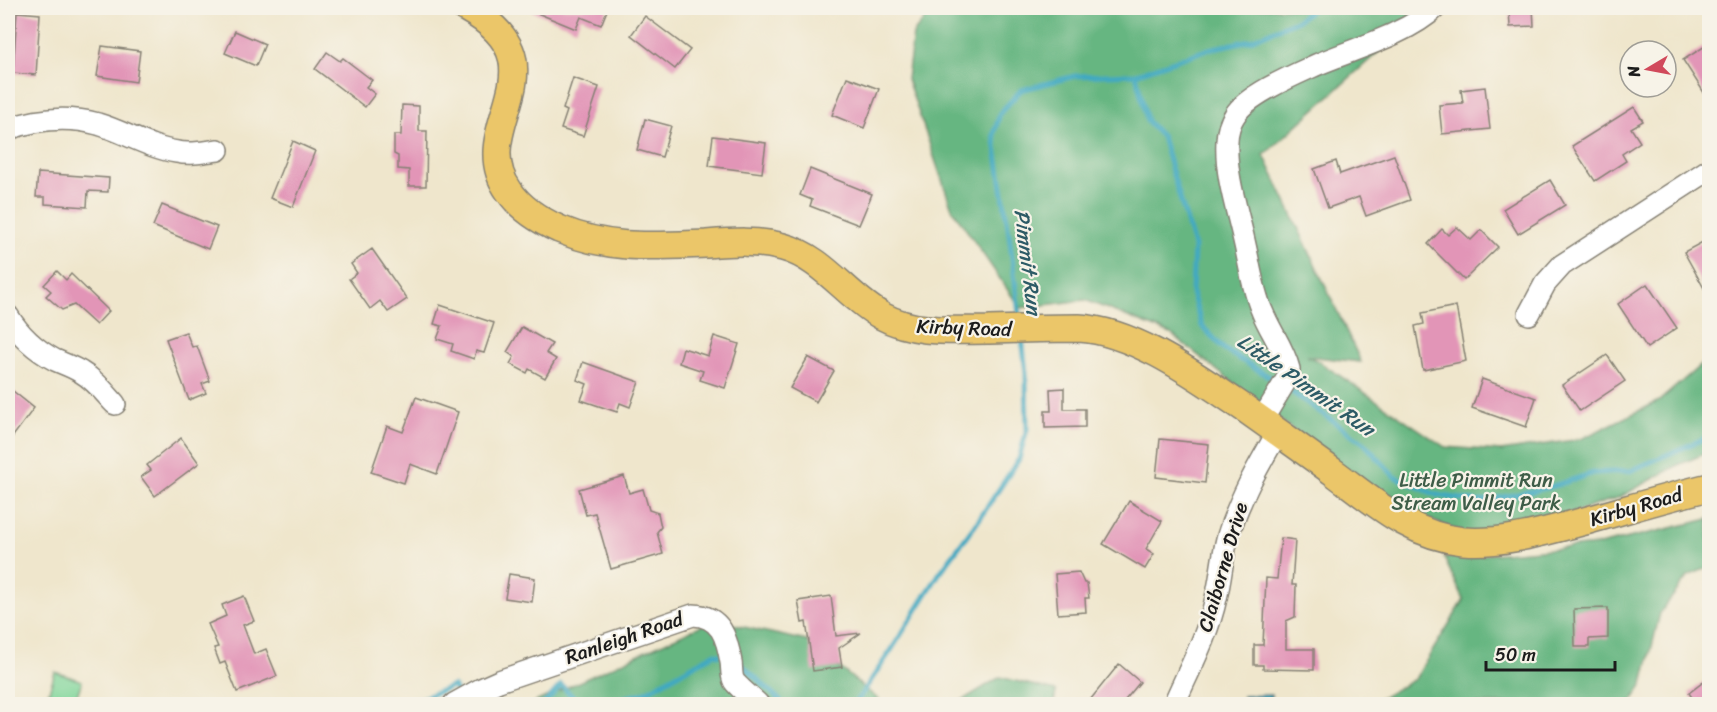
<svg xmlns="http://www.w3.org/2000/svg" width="1717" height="712" font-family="Sriracha,sans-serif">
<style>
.green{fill:#7ed599;stroke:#4d785a;stroke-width:1.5}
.forest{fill:#66b681;stroke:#41694e;stroke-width:1.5}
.water{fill:#41a9c1;stroke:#2e626e;stroke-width:1.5}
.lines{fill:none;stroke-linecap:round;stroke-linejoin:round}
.stream{stroke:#41a9c1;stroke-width:5}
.building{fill:#e295b7}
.minor-casing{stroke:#868174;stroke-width:24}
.major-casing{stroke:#868174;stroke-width:30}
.minor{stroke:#fff;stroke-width:21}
.major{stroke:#ebc669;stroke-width:27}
.labels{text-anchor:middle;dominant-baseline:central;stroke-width:4.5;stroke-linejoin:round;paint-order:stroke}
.street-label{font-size:20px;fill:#1c1c1c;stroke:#f7f3e8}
.park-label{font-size:20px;fill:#3e5d48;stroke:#f7f3e8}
.water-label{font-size:21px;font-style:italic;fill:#2d5b66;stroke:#f7f3e8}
</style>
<rect width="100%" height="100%" fill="#f7f3e8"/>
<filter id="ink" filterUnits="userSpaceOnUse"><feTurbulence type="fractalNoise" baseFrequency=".0167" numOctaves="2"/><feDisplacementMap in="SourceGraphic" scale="12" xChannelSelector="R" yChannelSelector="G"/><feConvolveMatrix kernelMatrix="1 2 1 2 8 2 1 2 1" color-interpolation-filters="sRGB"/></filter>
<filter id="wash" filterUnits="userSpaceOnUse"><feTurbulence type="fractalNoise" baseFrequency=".008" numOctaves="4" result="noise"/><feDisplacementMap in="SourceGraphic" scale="24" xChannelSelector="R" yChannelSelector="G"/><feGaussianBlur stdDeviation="1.35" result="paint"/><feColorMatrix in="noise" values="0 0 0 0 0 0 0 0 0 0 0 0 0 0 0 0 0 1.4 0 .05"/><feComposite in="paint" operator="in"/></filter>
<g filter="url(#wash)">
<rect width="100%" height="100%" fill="#efe6cc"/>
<path class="green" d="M55 672 82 681 74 704H45Z"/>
<g class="forest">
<path d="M933 8H1427L1264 155 1361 362 1307 356 1318 361 1445 447 1501 451 1581 439 1659 401 1709 358V452L1678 465 1620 497 1522 530 1469 535 1394 506 1308 442 1171 334 1085 300 1020 308 952 209 907 79 913 34Z"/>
<path d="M1709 519V567L1688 576 1660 613 1643 684 1630 704H1370L1415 679 1464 600 1444 558 1599 545Z"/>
<path d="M713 620 807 641 884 704H531Z"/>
<path d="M1000 677 1056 691 1054 704H956Z"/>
</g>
<path class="water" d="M1272 695V704H1243V696Z"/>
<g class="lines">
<g class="stream">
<path d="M1136 74 1147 121 1162 137 1194 246 1192 293 1202 326 1225 350 1278 382"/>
<path d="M1020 321 1009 234 994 134 1000 113 1021 90 1075 76 1136 74 1209 49 1251 40 1298 20 1314 8"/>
<path d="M1286 388 1364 443 1395 477 1437 495 1478 502 1547 488 1594 473 1630 471 1710 436"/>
<path d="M739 662 784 704"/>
<path d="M407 704 453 686 456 690"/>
<path d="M544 704 561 685 580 704"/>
<path d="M598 704 644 693 714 654 719 655"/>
<path d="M855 704 892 649 939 574 978 521 1019 459 1027 429 1026 373 1022 337"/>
</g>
</g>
<g id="blocks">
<g class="building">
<path d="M525 8H608L601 25 581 17 576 29Z"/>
<path d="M1509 8H1533L1534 26 1510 27Z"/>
<path d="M17 12 40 14 36 75 13 73Z"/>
<path d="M645 16 690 50 675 69 631 35Z"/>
<path d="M235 31 265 44 256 66 225 53Z"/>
<path d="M1710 43V102L1683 60Z"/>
<path d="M102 46 140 51 136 82 97 76Z"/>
<path d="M327 52 340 61 343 58 372 80 366 87 375 94 365 107 315 69Z"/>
<path d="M847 77 879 89 864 128 832 115Z"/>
<path d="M573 78 599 87 583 136 561 129 567 111 563 109Z"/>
<path d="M1485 87 1490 129 1442 134 1439 105 1463 103 1461 90Z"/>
<path d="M402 105 419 106V131H427L426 186H409V170L398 169V156L394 154V135H401Z"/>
<path d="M1634 107 1643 121 1631 128 1640 142 1622 154 1626 161 1595 181 1572 146Z"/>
<path d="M645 119 671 126 662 157 637 150Z"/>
<path d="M713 136 766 143 762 173 709 166Z"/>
<path d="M293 141 315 151 293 207 270 198Z"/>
<path d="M1394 155 1410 200 1366 216 1359 197 1328 208 1314 169 1336 161 1340 174Z"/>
<path d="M810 169 872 194 859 225 810 206 812 200 800 195Z"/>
<path d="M38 173 109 178 108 192 88 191 87 207 45 204V197H36Z"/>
<path d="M1550 180 1565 205 1518 234 1503 209Z"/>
<path d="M162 205 217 227 208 249 153 226Z"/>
<path d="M1457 227 1471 240 1481 230 1498 247 1464 280 1428 244 1442 229 1448 235Z"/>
<path d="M1710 238V299L1684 252Z"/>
<path d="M372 249 407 299 388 312 380 301 370 309 349 279 357 273 351 264Z"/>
<path d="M57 271 66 280 71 274 109 311 96 325 74 305 62 310 46 296 51 291 44 285Z"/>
<path d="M1647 284 1677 328 1647 348 1618 304Z"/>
<path d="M440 305 494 323 484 353 476 351 474 359 451 351 453 344 437 339 442 326 434 324Z"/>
<path d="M1456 306 1466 361 1423 370 1415 326 1424 324 1422 313Z"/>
<path d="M522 327 552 344 546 353 556 359 545 378 529 369 527 373 510 364 514 357 507 352Z"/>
<path d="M186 332 192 347 197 346 210 381 202 384 206 393 189 400 166 339Z"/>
<path d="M714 336 739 344 725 388 700 380 703 371 679 363 683 348 708 356Z"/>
<path d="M1607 355 1625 381 1580 411 1562 385Z"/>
<path d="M808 357 834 371 816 402 790 388Z"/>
<path d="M583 362 639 382 630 407 620 403 617 412 581 400 587 384 577 380Z"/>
<path d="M1482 379 1536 398 1526 427 1472 408Z"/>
<path d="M8 387 34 408 8 443Z"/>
<path d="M1064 388V409H1085V427L1045 428V411H1051L1050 389Z"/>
<path d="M416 397 458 412 437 474 410 464 404 483 371 472 387 426 403 432Z"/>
<path d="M181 438 199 463 155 496 141 477 151 470 147 465Z"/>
<path d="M1160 439 1209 444 1205 483 1156 477Z"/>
<path d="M624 476 629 493 643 489 649 510 658 513 661 527 657 532 663 554 611 569 595 513 586 515 579 489Z"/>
<path d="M1129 501 1162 521 1146 549 1154 554 1145 569 1103 544Z"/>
<path d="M1281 538 1295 540 1292 585H1296L1295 617 1286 621V649H1314V670L1263 669V665H1254V645H1263L1266 578 1277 579Z"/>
<path d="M1079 572 1084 583H1087L1089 598H1085L1086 612 1058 614 1055 574Z"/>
<path d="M509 574 535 578 532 602 505 598Z"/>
<path d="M244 596 254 621 243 625 254 654 266 649 277 676 237 692 225 662 220 664 214 648 218 647 208 624 226 616 222 605Z"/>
<path d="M831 596 836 636 861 633 839 648 842 667 813 671 806 622 802 623 798 601Z"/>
<path d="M1608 608V638L1589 639V647H1575L1574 609Z"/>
<path d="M1119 664 1140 682 1121 705H1086Z"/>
<path d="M1710 677V705H1697L1689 693Z"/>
</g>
</g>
</g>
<g filter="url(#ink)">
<use href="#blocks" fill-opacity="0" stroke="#868174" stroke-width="1.5"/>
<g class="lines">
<defs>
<g id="minor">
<path d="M8 129C37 119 68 116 98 124 125 132 149 148 177 152 190 155 204 152 218 150"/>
<path d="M1529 314 1545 284 1562 265 1710 169"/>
<path d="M8 316C19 334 36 350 55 360 64 364 73 367 81 372 95 380 104 392 115 404"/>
<path d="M1262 420 1288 377 1289 369C1284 349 1270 331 1262 311 1253 291 1250 267 1245 245 1238 212 1225 176 1227 141 1227 133 1230 122 1235 115 1247 95 1294 75 1316 65 1351 50 1408 34 1435 8"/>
<path d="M454 704 481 689 499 681 693 615C721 616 727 638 731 662 732 667 731 676 734 681 737 686 753 699 758 704"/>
<path d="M1174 704C1189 670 1208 635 1216 598 1221 579 1222 559 1227 539 1238 501 1258 466 1278 432"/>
</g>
<path id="major" d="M466 8C571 66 463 127 509 191 521 209 539 220 559 229 609 250 653 246 706 244 732 242 757 240 783 247 824 258 846 296 882 316 915 334 952 330 989 330 1019 329 1049 328 1079 328 1135 331 1199 378 1244 408 1275 430 1306 452 1336 474 1375 503 1412 536 1463 541 1499 544 1535 534 1570 525 1616 513 1662 498 1710 487"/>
</defs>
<use href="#minor" class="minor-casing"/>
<use href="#major" class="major-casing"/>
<use href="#minor" class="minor"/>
<use href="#major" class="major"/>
</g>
</g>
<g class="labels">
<g class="street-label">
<text transform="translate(964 328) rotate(2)">Kirby Road</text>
<text transform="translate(1636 507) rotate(-16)">Kirby Road</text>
<text transform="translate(1223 567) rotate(-74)">Claiborne Drive</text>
<text transform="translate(624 638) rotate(-19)">Ranleigh Road</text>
</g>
<g class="park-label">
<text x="1476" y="480">Little Pimmit Run<tspan x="1476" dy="23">Stream Valley Park</tspan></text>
</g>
<g class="water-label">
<text transform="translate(1028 262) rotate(83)">Pimmit Run</text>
<text transform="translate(1306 385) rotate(35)">Little Pimmit Run</text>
</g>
</g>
<rect width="1717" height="712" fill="none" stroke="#f7f3e8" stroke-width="30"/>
<g transform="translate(1648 69) rotate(260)"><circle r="28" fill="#f7f3e8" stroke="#9f9d96" stroke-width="1.5"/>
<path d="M0-4.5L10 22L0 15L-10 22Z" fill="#d1495b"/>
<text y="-9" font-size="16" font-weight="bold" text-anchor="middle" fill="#1c1c1c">N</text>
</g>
<path d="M1486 661v9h129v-9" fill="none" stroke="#1c1c1c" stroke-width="3"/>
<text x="1495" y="661" font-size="18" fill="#1c1c1c" stroke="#f7f3e8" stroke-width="4.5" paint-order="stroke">50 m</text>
</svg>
